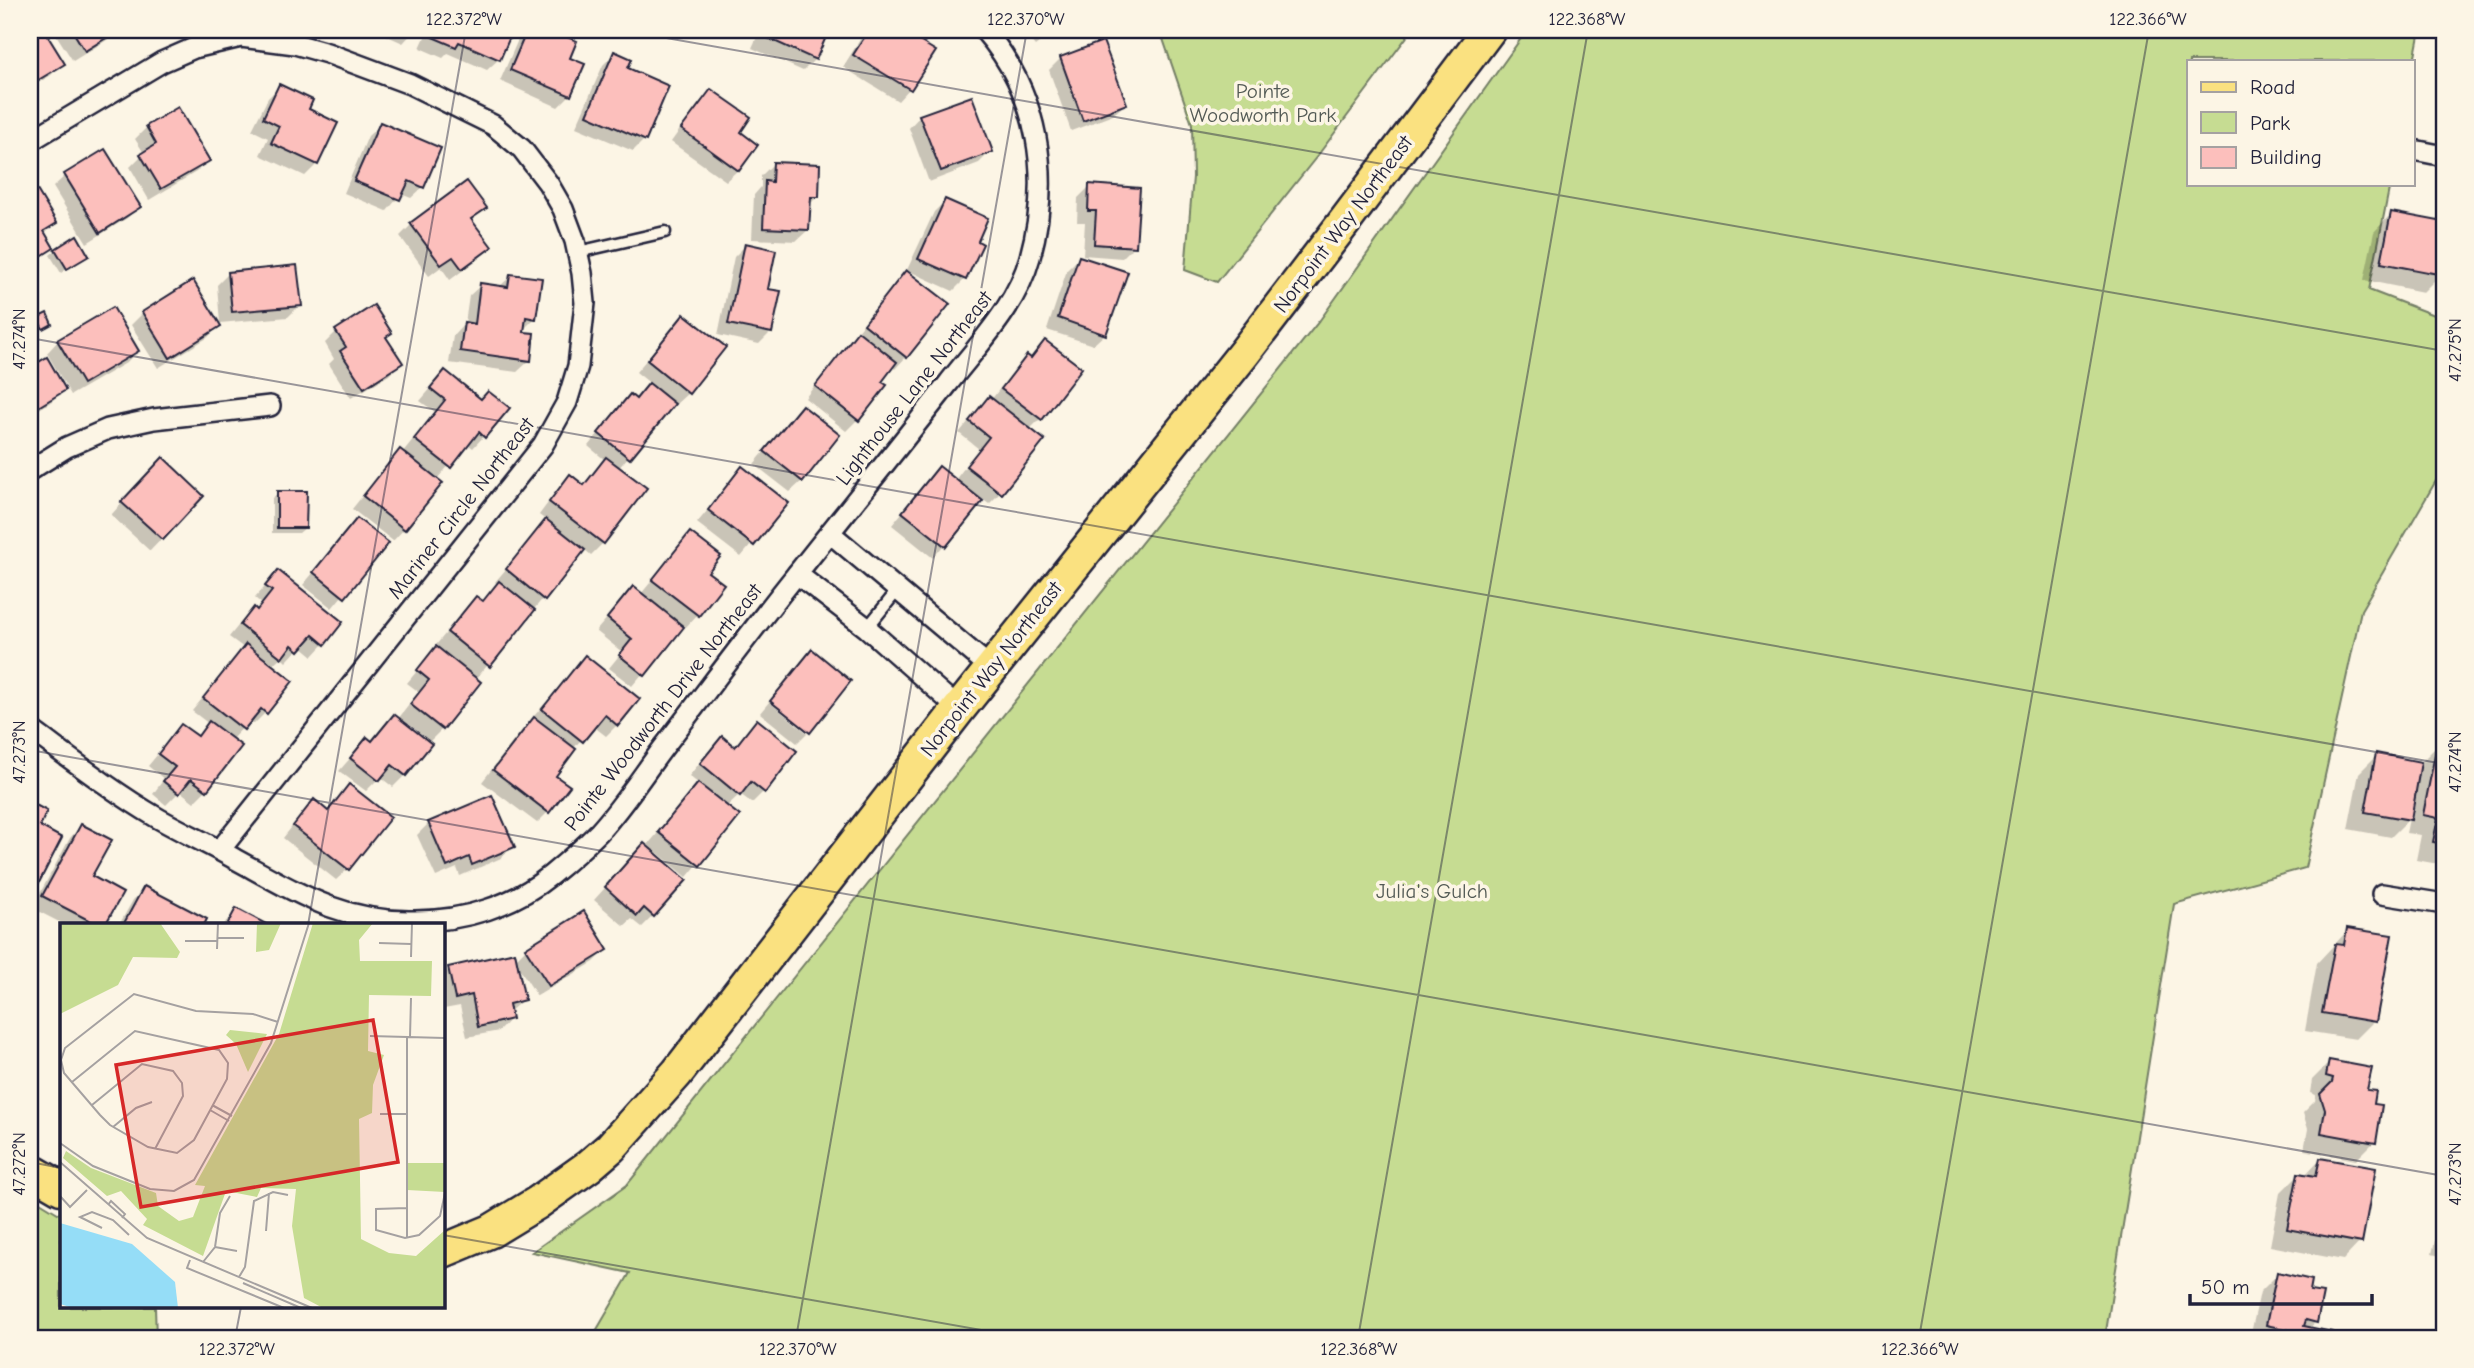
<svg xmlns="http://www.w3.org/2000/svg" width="2474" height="1368" font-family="'Comic Neue',sans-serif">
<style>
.green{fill:#c6dc92;stroke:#747f66;stroke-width:2}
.shadow{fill:#0003}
.building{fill:#fcbfbc;stroke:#22223b;stroke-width:2}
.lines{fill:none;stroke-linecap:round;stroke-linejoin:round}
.lane-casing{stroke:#22223b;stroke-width:15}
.street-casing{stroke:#22223b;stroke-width:24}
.primary-casing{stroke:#22223b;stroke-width:37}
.lane{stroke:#fcf5e5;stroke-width:10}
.street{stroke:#fcf5e5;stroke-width:19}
.primary{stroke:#fae180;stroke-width:32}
.ticks{fill:none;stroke:#22223b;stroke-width:2;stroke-opacity:0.45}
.labels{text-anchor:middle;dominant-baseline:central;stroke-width:7;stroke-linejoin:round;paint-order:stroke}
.park-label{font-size:21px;fill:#535a55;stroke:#fcf5e5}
.street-label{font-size:21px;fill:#22223b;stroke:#fcf5e5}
.inset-road{fill:none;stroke:#a5a1a1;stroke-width:2}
.view{fill:#d62828;fill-opacity:0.15;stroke:#d62828;stroke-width:3.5}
.inset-edge{fill:none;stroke:#22223b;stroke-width:3.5}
.neatline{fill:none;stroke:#22223b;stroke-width:2.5}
.ticks-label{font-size:18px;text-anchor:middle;fill:#22223b}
</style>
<rect width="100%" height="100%" fill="#fcf5e5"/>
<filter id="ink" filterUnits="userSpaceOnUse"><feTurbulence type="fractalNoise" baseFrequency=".0143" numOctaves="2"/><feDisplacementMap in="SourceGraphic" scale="14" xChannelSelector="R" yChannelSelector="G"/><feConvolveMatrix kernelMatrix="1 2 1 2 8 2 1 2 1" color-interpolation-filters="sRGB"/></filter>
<g filter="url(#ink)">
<g class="green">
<path d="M1160 30H1412L1318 155 1217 282 1185 270 1193 177 1192 124Z"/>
<path d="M1527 30H2420L2413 66V61H2189V184H2390L2369 290 2444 319V467L2361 610 2305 868 2174 904 2105 1338H592L630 1273 532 1252 627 1185 1320 320Z"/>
<path d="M30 1196 61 1215V1307H155L156 1338H30Z"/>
</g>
<g class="shadow">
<path d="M30 30H42L63 63 51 75 30 88Z"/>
<path d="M53 30H123L73 61Z"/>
<path d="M374 30H415L403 43Z"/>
<path d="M428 30H511L499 59 487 70 448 53 443 58 420 48Z"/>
<path d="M525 30H545L575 42 568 58 570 95 558 107 500 81 520 35Z"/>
<path d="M760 30H828L815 59 803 71 752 48Z"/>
<path d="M866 30H898L933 51 909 89 898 101 843 67Z"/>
<path d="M1022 30H1055L1035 46Z"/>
<path d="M1102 43 1125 104 1113 115 1071 131 1049 70 1060 59Z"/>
<path d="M615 53 626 69 644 140 633 151 576 127 603 65Z"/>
<path d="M280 86 306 110 317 164 305 176 260 155 268 138 252 130 268 98Z"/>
<path d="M711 91 738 132V170L726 181 671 142 699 103Z"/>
<path d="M920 116 991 151 979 163 929 182 909 128Z"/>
<path d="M380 125 423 187 411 198 401 194 387 211 344 193 368 136Z"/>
<path d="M147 127 208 160 196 172 149 200 130 167 144 153 135 139Z"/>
<path d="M104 151 139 207 127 218 87 243 53 187 65 176Z"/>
<path d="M773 164 817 197 809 205 808 230 796 241 752 239 754 195 761 187V176Z"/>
<path d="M467 184 485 208 470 221 490 247 478 259 450 280 441 267 429 276 400 236 411 225Z"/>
<path d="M1090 186 1134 246 1122 258 1083 255 1085 222H1077L1078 198Z"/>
<path d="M37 192 55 223 44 234 52 248 30 266V196Z"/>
<path d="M945 201 965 279 953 291 907 270 934 212Z"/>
<path d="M2391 214 2444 224V258L2441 274 2423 292 2364 280 2374 232Z"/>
<path d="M746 245 766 290 771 332 759 344 718 335 734 257Z"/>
<path d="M56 250 87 255 61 273 50 255Z"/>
<path d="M1079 258 1105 334 1093 345 1047 330 1067 270Z"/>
<path d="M906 272V357L895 369 892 366 858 419 846 431 805 398 895 284Z"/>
<path d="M228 274 300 305 288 317 220 323 217 285Z"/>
<path d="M511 276 535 318 522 331 529 361 517 372 449 363 453 336 465 323 469 296 481 285 499 287Z"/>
<path d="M143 313 219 326 207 338 158 368 131 325Z"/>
<path d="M684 316 688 393 676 404 674 402 618 469 603 543 591 555 584 549 476 679 442 729 430 741 409 724 407 726 429 745 405 775 393 787 380 777 366 791 339 771 367 739 371 742 398 719 419 692 407 683 438 646 436 645 465 610 476 598 482 602 498 584 495 582 547 521 539 515 559 488 571 477 582 486 605 460 588 446 630 396 635 400 651 384 636 372Z"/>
<path d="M38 319 50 323 37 333 33 324Z"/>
<path d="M336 332 385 338 400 363 389 375 351 398 329 364 334 359 325 343Z"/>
<path d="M58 341 137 351 126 363 71 395 47 353Z"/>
<path d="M1046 342 1040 419 1029 430 1042 440 1000 493 989 504 982 499 933 558 892 525 939 468 955 480 979 449 959 433 978 410 989 398 991 400 1015 369 1027 358 1029 360Z"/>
<path d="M30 366 64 389 52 401 30 415Z"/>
<path d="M445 372 484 436 473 448 468 444 436 480 404 529 393 541 352 509 389 463 400 452 402 453 435 412 420 401Z"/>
<path d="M802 407V481L790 492 754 464Z"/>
<path d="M742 469 786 503 741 557 697 523Z"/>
<path d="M151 471 202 496 150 551 111 515Z"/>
<path d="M278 493 305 528 299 533H272V498Z"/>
<path d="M357 520 386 543 332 608 303 585Z"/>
<path d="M690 534 706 572 721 584 697 615 686 627 684 625 632 686 609 668 622 652 596 631 633 588 641 594Z"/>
<path d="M278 572 324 644 313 656 301 646 286 662 281 657 271 666 266 712 254 724 250 720 231 740 206 790 194 802 180 791 166 805 153 794 164 779 148 766 181 726 196 737 209 724 192 711 244 648 229 637 242 621 262 604 255 598Z"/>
<path d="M585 657 617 725 606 736 593 726 573 749 553 776 548 812 537 823 482 782 522 730Z"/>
<path d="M769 702 807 733 797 743 760 713Z"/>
<path d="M757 721 763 792 752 803 740 794 726 807 738 816 687 877 658 853 656 855 653 916 642 927 632 919 624 926 594 900 633 857 646 847 699 784 689 776 710 750 722 738 734 748Z"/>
<path d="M2437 746 2444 747V865L2416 860 2421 835 2406 833 2409 819 2391 837 2348 829 2359 773 2377 755 2420 763Z"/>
<path d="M350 787 348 869 336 880 283 838 303 813 327 812Z"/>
<path d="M429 823 512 847 501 858 460 876 457 868 436 877 417 835Z"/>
<path d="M81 826 90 877 121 893 103 925H65L32 908 70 838Z"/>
<path d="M145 888 205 919 202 925H119L133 900Z"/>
<path d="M236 910 263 925H223Z"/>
<path d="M2348 930 2374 1021 2356 1039 2305 1031 2317 963Z"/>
<path d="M526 949 606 950 594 962 537 996 516 963 524 999 509 1012 510 1019 499 1031 467 1037 460 1006 444 1009 443 975 449 969 515 960Z"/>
<path d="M2330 1062 2365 1091 2372 1105 2374 1142 2356 1160 2304 1150 2308 1129 2303 1113 2315 1101 2316 1095 2310 1093 2312 1080Z"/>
<path d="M2320 1159 2360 1242 2343 1260 2270 1246 2280 1193 2298 1175 2304 1176Z"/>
<path d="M2444 1198V1257L2432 1254Z"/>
<path d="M2278 1274 2308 1292 2316 1322 2308 1329 2330 1334 2329 1338H2250L2260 1292Z"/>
</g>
<g class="building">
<path d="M30 30H44L65 64 30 85Z"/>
<path d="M72 30H119L85 51Z"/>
<path d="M433 30H513L500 60 459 42 456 47 430 36Z"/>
<path d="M527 30H550L577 41 570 58 585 64 571 96 510 70Z"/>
<path d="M766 30H829L816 60 763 36Z"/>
<path d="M869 30H901L936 51 911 90 853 55Z"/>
<path d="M1103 41 1127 104 1083 121 1060 57Z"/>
<path d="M614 51 632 59 628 68 669 86 646 141 587 115Z"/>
<path d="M279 84 313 100 309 109 338 123 318 165 271 143 279 126 263 118Z"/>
<path d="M711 89 751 117 741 132 758 145 739 171 681 129Z"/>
<path d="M972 96 993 152 941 171 919 115Z"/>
<path d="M178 107 210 161 161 189 140 154 156 144 146 126Z"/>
<path d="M380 122 441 148 424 188 409 181 400 200 354 181Z"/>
<path d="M105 149 141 207 100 233 64 174Z"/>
<path d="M773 162 820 164 819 197H811L809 230 763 228 765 181 772 182Z"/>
<path d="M467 181 487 208 471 219 492 247 462 269 453 257 441 265 410 223Z"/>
<path d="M1089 184 1140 188 1136 247 1094 244 1096 211H1088Z"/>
<path d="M37 190 57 223 44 231 54 248 30 263V194Z"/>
<path d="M945 199 988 218 978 241 983 244 966 280 918 259Z"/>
<path d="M2391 212 2444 222 2443 275 2381 263Z"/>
<path d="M77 235 89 256 67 269 55 249Z"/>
<path d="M745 243 776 250 768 289 781 291 772 333 728 324Z"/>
<path d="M1079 256 1128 272 1106 335 1058 318Z"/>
<path d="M297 265 302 306 232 312 228 272Z"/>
<path d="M906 270 950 304 907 358 864 324Z"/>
<path d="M510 274 542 278 536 319 526 317 524 332 534 333 531 361 460 351 464 322 475 324 480 283 508 287Z"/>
<path d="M193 280 221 326 170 358 142 312Z"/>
<path d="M374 305 392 333 386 337 403 363 364 388 340 351 346 347 335 330Z"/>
<path d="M113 307 139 351 83 384 57 340Z"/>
<path d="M47 313 52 324 43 329 37 318Z"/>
<path d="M684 314 726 347 689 394 647 360Z"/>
<path d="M858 331 897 362 882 382 887 385 859 421 815 386Z"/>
<path d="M1045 340 1082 368 1042 420 1001 389 1027 355 1031 358Z"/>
<path d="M47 357 66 390 30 412V362L32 366Z"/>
<path d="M445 370 481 399 488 391 510 408 485 438 479 432 451 468 414 439 445 400 430 388Z"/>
<path d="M649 383 675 404 630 459 598 433 630 394 636 399Z"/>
<path d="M989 396 1045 440 1002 494 966 466 989 437 969 421Z"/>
<path d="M802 405 840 435 803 482 764 451Z"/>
<path d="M400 449 443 483 405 530 363 496Z"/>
<path d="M163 457 204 496 163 540 121 502Z"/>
<path d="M606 457 647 488 604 544 549 502 570 474 584 485Z"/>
<path d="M742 466 789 503 754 546 708 510Z"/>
<path d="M939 466 983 501 946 547 902 512Z"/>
<path d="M277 491H307L306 528H277Z"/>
<path d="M357 518 389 543 345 598 313 572Z"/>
<path d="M546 519 585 550 545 601 506 569Z"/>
<path d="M690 532 721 556 708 572 724 584 699 616 652 580Z"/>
<path d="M278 570 343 622 325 645 313 635 299 651 292 645 282 658 240 625 254 607 257 610 272 591 265 586Z"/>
<path d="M499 581 535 610 490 667 447 632 476 596 483 601Z"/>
<path d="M633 586 684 627 645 676 619 655 632 639 607 618Z"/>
<path d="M246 644 293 681 267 714 261 709 244 730 203 698Z"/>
<path d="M436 646 481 682 443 730 410 704 429 680 417 670Z"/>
<path d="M812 649 851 681 810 733 770 701Z"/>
<path d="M585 655 640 699 618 726 605 715 583 742 542 709Z"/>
<path d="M394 714 432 744 406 776 392 765 379 781 350 758 367 737 372 741Z"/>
<path d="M534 717 576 749 556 776 570 786 549 813 493 770Z"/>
<path d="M757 719 797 751 765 793 751 782 740 796 700 763 722 736 735 747Z"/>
<path d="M209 721 242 746 207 791 191 779 179 794 163 781 175 767 158 754 181 724 198 736Z"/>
<path d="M2437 744 2444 746V844L2433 842 2438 818 2423 815Z"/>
<path d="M2376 753 2421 762 2411 820 2365 812Z"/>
<path d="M698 783 740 816 700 866 658 832Z"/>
<path d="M349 784 391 817 349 870 293 826 314 799 328 811Z"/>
<path d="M492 795 515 847 472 865 469 857 447 867 428 822Z"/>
<path d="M30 802 47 811 40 826 62 838 30 900Z"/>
<path d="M81 824 112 840 92 876 123 893 105 925H98L42 896Z"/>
<path d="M644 843 687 880 654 917 644 908 637 916 605 887Z"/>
<path d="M144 886 207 919 204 925H123Z"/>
<path d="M236 908 266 924 265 925H227Z"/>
<path d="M584 911 608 950 549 986 525 948Z"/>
<path d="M2347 928 2392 935 2376 1022 2322 1013 2335 944 2344 945Z"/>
<path d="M515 952 525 1000 509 1004 512 1019 478 1027 472 995 455 999 448 967Z"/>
<path d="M2329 1060 2372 1068 2367 1090 2376 1091 2374 1104 2382 1105 2376 1143 2321 1133 2325 1110 2320 1094 2332 1082 2333 1078 2326 1076Z"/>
<path d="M2320 1158 2376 1168 2362 1243 2287 1229 2298 1173 2316 1176Z"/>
<path d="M2277 1272 2312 1280 2310 1291 2323 1293 2317 1323 2306 1320 2304 1326 2332 1332 2330 1338H2297L2298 1332 2266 1325Z"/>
</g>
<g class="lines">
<defs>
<g id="lane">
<path d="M578 252 665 232"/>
<path d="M867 628 897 591"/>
</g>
<g id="street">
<path d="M30 141 162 62 194 48 241 37 295 44 327 53 410 84 493 125 522 149 548 183 563 209 575 241 582 273 585 303 578 366 567 402 543 445 220 850"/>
<path d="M2419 151 2444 156"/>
<path d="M30 470 67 447 108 429 154 419 270 406"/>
<path d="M830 533 991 668"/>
<path d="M797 574 867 628 959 709"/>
<path d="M30 729C71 759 112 791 156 817 182 832 209 844 235 859 296 892 343 923 415 921 464 921 513 906 551 875 567 862 584 847 599 832 622 807 642 776 663 748 707 691 750 632 796 575 846 512 897 449 947 385 977 346 1017 306 1030 257 1052 177 1039 93 984 30"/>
<path d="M2382 894 2444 904"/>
</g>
<g id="primary">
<path d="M30 1170 61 1188"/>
<path d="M443 1251 491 1231 537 1203 589 1166 611 1147 677 1073 959 709 1244 353 1346 220 1489 30"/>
</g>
</defs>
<use href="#lane" class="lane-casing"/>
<use href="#street" class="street-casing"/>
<use href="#primary" class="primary-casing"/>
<use href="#lane" class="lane"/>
<use href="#street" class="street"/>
<use href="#primary" class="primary"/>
</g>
</g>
<path class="ticks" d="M621 30 2444 351M30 338 2444 764M30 750 2444 1176M308 925 466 30M30 1162 61 1168M443 1235 1027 1338M235 1338 241 1307M796 1338 1027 30M1358 1338 1588 30M1919 1338 2149 30"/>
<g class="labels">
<g class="park-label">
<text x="1263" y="91">Pointe<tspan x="1263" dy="24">Woodworth Park</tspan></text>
<text x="1432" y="891">Julia's Gulch</text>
</g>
<g class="street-label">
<text transform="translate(1343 224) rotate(-53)">Norpoint Way Northeast</text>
<text transform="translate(914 388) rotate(-52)">Lighthouse Lane Northeast</text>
<text transform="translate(461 508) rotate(-52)">Mariner Circle Northeast</text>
<text transform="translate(991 669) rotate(-52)">Norpoint Way Northeast</text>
<text transform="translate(663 707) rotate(-52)">Pointe Woodworth Drive Northeast</text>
</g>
</g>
<g transform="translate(60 923)">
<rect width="385" height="385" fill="#fcf5e5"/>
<path d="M0 0H100L120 29 117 35 73 34 58 62 0 91ZM197 0H221L209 27 196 29ZM253 0H313L299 17 300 38H372L371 73 309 72 308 128 324 132 313 162 312 190 299 196 301 316 329 330 356 333 385 307V385H263L244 375 232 303 236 266 201 265 197 274 166 268 143 333 83 302 87 296 61 268 47 273 3 235 6 228 31 245 96 270 98 283 119 298 133 294 145 263 135 262 219 111ZM170 107 207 111 188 149 176 121 166 112ZM347 240H385V269L347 267Z" fill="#c6dc92"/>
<path d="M0 300 72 321 115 359 118 385H13L0 381Z" fill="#95ddf7"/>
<path class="inset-road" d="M158 15H184M125 18H158M319 20 351 21M157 26 158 0M351 34 352 0M310 113 385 115M350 114 351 75M385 149V191M12 159 75 108 159 127 168 140 167 156 134 217 117 230 88 224 50 202 40 192 4 150 1 137 5 125 74 71 136 88 193 91 218 99M32 182 82 141 113 148 122 160 123 173 95 226M152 182 172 193M150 187 169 198M320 191H347M53 204 76 185 92 179M0 220 33 243 90 266 114 268 134 257 211 120 249 0M0 239 87 315 252 385M0 273 10 284 27 267M48 282 51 278 65 291 62 295M347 285 316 286V307L345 315 359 312 380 293 385 270M42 305 20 294 32 289 53 297 69 312M206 308 209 270M347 315V114M155 324 177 328M130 337 127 345 224 385M143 339 155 324 160 290 170 273M179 354 185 344 194 278 213 269 228 272M183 360 241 385"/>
<path class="view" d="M313 97 338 239 81 284 56 142Z"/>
<rect width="385" height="385" class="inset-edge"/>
</g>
<rect width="2474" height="1368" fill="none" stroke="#fcf5e5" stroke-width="77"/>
<rect x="2187" y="60" width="228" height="126" fill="#fcf5e5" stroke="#a5a1a1" stroke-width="2"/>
<rect x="2201" y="82" width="35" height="10" fill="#fae180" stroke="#a5a1a1" stroke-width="2"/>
<text x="2250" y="94" font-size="21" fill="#22223b">Road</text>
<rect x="2201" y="112" width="35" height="21" fill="#c6dc92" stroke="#a5a1a1" stroke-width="2"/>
<text x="2250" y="130" font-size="21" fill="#22223b">Park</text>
<rect x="2201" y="147" width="35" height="21" fill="#fcbfbc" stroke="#a5a1a1" stroke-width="2"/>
<text x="2250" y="164" font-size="21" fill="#22223b">Building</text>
<path d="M2190 1294v10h182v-10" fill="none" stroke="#22223b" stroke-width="3.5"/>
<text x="2201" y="1294" font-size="21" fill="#22223b" stroke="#fcf5e5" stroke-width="5" paint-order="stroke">50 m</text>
<rect x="38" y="38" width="2398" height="1292" class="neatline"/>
<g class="ticks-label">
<text x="464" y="25">122.372°W</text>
<text x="1026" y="25">122.370°W</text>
<text x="1587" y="25">122.368°W</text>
<text x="2148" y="25">122.366°W</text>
<text transform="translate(19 339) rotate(-90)" y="6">47.274°N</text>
<text transform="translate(2455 350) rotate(-90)" y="6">47.275°N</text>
<text transform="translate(19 752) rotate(-90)" y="6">47.273°N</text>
<text transform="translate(2455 762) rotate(-90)" y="6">47.274°N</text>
<text transform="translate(19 1164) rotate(-90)" y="6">47.272°N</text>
<text transform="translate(2455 1174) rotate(-90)" y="6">47.273°N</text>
<text x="237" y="1355">122.372°W</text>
<text x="798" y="1355">122.370°W</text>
<text x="1359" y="1355">122.368°W</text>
<text x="1920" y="1355">122.366°W</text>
</g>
</svg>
